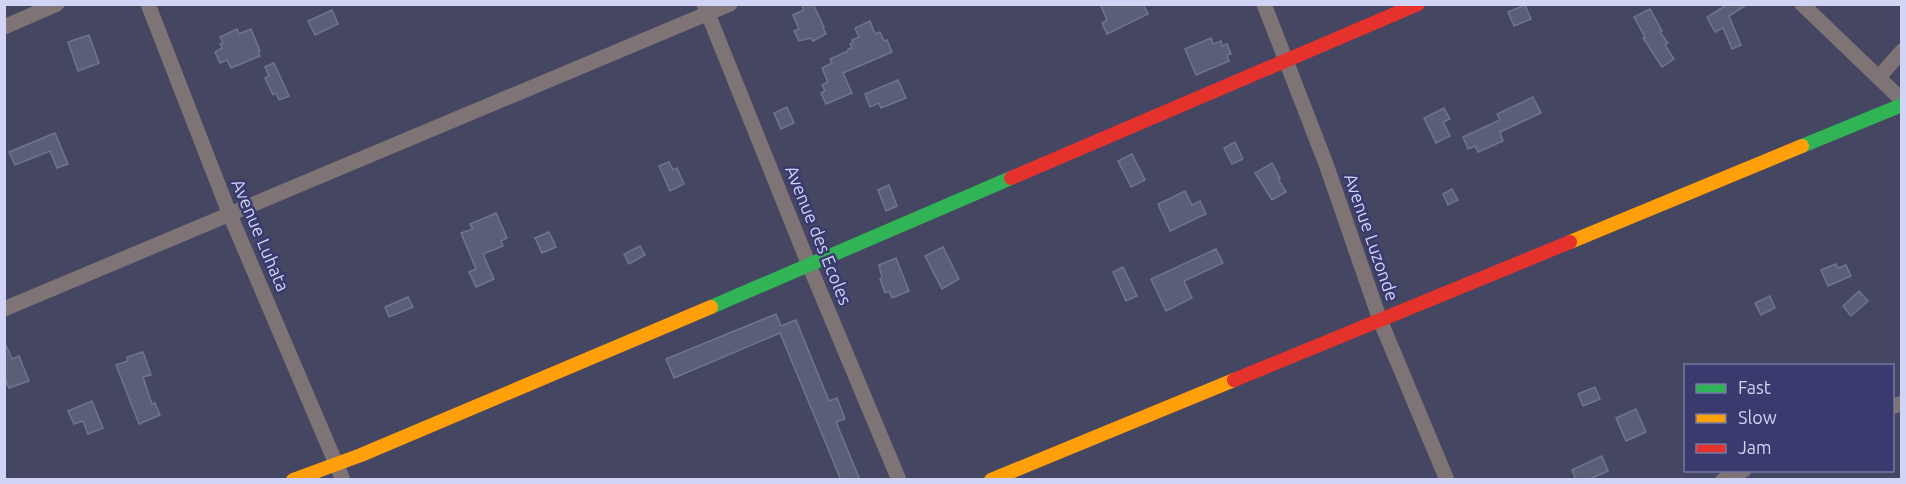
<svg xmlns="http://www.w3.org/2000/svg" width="1906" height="484" font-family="Ubuntu,sans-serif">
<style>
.building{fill:#595f76;stroke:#6f758c;stroke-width:1.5}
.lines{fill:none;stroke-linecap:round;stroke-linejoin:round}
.street{stroke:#7f7475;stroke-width:15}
.fast{stroke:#30b455;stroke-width:14}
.slow{stroke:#ff9f0a;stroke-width:14}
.jam{stroke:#e5322d;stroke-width:14}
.labels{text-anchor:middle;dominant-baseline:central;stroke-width:5;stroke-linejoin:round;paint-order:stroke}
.street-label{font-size:18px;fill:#d1d4f4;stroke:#393a6e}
</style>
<rect width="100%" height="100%" fill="#454662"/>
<g class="building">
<path d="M801 4H813L824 27 823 28 826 34 813 41 811 38 799 41 794 31 799 29 793 15 804 10Z"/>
<path d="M1100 4H1143L1148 14 1107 34 1102 23 1107 20Z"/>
<path d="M1728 4H1748L1729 16 1741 45 1732 49 1723 28 1715 32 1707 17Z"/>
<path d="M1525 5 1531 19 1514 26 1508 12Z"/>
<path d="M1650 9 1662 31 1660 32 1668 43 1665 45 1674 59 1662 67 1643 38 1645 37 1634 17Z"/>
<path d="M332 10 338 24 315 35 308 21Z"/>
<path d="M870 21 875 34 880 32 884 41 887 40 892 52 843 73 852 93 826 104 821 93 825 91 822 85 828 82 822 68 832 63 830 59 848 51V49L852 48 850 44 853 43 852 40 859 37 855 28Z"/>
<path d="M237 29 239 34 251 29 260 51 258 52 260 56 231 68 227 60 220 63 215 52 222 48 220 44 223 43 220 37Z"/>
<path d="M89 35 99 63 78 71 68 42Z"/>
<path d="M1211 38 1213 44 1221 41 1222 46 1227 44 1231 54 1227 55 1229 61 1196 75 1185 49Z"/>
<path d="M274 63 289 96 279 100 276 93 273 95 265 78 269 76 265 67Z"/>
<path d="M898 80 906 98 881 108 879 103 870 107 865 94Z"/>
<path d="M1533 97 1541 113 1500 132 1503 141 1478 152 1475 146 1468 149 1463 137 1500 120 1497 114Z"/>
<path d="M787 107 794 123 781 129 774 113Z"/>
<path d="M1444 108 1450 119 1443 122 1450 136 1436 143 1424 118Z"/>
<path d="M55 133 68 164 57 168 50 151 15 165 9 152Z"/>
<path d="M1235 142 1243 159 1232 164 1224 148Z"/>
<path d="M1132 154 1145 180 1131 187 1118 161Z"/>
<path d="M669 162 673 170 677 168 684 184 670 191 659 166Z"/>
<path d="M1272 163 1280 178 1278 179 1286 192 1272 200 1255 173Z"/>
<path d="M889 185 897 206 886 211 878 190Z"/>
<path d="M1452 189 1458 200 1448 205 1443 194Z"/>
<path d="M1185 191 1192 205 1200 201 1206 214 1170 231 1158 204Z"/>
<path d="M496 213 507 238 501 241 503 246 483 254 494 279 476 287 469 272 476 269 461 233 473 229 470 224Z"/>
<path d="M549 232 556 247 542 253 535 238Z"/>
<path d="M640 246 645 255 629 264 624 254Z"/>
<path d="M943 247 959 279 942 289 925 256Z"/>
<path d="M1216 249 1223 263 1184 281 1192 298 1166 311 1151 279Z"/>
<path d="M896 258 909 291 892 298 889 291 885 293 880 279 882 278 879 265Z"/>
<path d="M1836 264 1838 268 1846 265 1851 276 1828 286 1821 270Z"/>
<path d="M1123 267 1137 296 1126 301 1113 272Z"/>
<path d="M1859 291 1868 301 1851 316 1843 306Z"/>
<path d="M1770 296 1775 308 1761 315 1755 303Z"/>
<path d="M408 297 413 307 389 317 385 307Z"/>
<path d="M776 314 781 326 796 320 829 401 837 398 845 419 836 422 860 480H841L780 333 674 378 666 359Z"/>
<path d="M4 341 12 359 19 356 29 381 9 388 4 377Z"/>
<path d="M143 352 151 375 143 377 152 404 155 403 160 415 139 424 116 365 128 361 127 357Z"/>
<path d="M1595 387 1600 399 1583 406 1578 394Z"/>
<path d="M92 401 103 428 88 434 83 421 74 424 68 411Z"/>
<path d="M1636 409 1646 432 1626 441 1616 418Z"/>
<path d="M1602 456 1608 471 1588 480H1576L1572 470Z"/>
</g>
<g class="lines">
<g class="street">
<path d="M148 4 230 215 343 480"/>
<path d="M704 4 809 265 899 480"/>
<path d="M1264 4 1326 164 1380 320 1447 480"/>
<path d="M1802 4 1902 100"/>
<path d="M4 27 57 4"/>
<path d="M1879 77 1902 51"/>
<path d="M4 309 730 4"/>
<path d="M1892 407 1902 403"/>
<path d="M1723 480 1744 470"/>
</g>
<g class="fast">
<path d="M1802 146 1902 105"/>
<path d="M711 307 1011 178"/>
</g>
<g class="slow">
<path d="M1570 242 1802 146"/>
<path d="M293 480 361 455 711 307"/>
<path d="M991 480 1234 380"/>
</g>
<g class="jam">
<path d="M1011 178 1418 4"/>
<path d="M1234 380 1570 242"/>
</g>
</g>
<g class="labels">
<g class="street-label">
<text transform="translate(261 235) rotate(67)">Avenue Luhata</text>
<text transform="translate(819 235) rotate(68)">Avenue des Ecoles</text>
<text transform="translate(1372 237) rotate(71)">Avenue Luzonde</text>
</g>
</g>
<rect width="1906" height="484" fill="none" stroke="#d1d4f4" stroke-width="12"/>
<rect x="1684" y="364" width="210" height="108" fill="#393a6e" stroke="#7678a4" stroke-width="1.5"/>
<rect x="1696" y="384" width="30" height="9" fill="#30b455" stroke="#7678a4" stroke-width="1.5"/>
<text x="1738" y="394" font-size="18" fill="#d1d4f4">Fast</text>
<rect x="1696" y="414" width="30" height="9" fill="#ff9f0a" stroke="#7678a4" stroke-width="1.5"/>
<text x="1738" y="424" font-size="18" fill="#d1d4f4">Slow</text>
<rect x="1696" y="444" width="30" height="9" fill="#e5322d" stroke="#7678a4" stroke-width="1.5"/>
<text x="1738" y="454" font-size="18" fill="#d1d4f4">Jam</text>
</svg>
